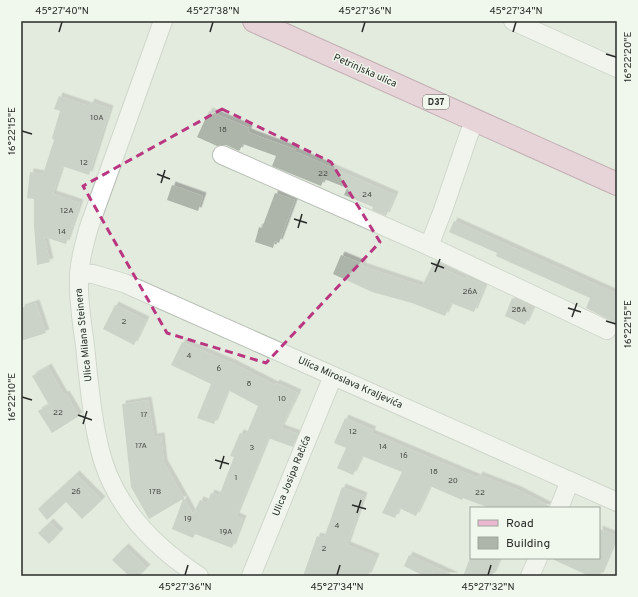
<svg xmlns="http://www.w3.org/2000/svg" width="638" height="597" font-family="Overpass,sans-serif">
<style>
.building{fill:#adb4aa;filter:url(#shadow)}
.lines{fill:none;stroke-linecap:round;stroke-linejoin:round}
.street-casing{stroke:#b7beb4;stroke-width:20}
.primary-casing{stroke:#9c6880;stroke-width:24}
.street{stroke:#fff;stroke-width:18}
.primary{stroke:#e9b8d0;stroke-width:22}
.marked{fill:none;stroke:#b93781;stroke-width:3;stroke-dasharray:8 5;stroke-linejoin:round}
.ticks{fill:none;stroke:#282b27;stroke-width:1.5}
.labels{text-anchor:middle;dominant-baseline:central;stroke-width:3;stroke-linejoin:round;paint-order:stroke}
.number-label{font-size:8px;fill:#494d48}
.shield{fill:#f0f8ed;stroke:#646862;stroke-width:1}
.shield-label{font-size:9px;font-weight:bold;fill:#282b27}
.street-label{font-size:10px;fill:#282b27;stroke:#f0f8ed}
.neatline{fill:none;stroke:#282b27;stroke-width:1.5}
.ticks-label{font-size:10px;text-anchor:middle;fill:#282b27}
</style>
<defs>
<filter id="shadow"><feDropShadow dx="3.5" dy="-3.5" stdDeviation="0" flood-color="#0004"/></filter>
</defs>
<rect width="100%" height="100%" fill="#e3ebdf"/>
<g class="building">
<path d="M59 96 89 106 91 102 110 109 89 175 62 166 53 194 80 203 66 244 44 237 50 262 37 265 34 226V199L27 198 30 172 43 174 54 140 52 138 60 111 54 109Z"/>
<path d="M209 111 249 128 248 132 296 150V152L395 195 386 216 372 210 373 207 344 195 347 188 324 179 321 186 272 166 276 156 243 144 239 151 226 145 217 146 197 137Z"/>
<path d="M172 185 203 196 198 211 167 200Z"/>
<path d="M275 193 295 200 279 243 275 241 273 248 255 242 259 227 262 228Z"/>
<path d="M454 221 617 294V324L586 308 590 298 496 256 497 253 449 232Z"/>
<path d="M341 255 363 264 362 266 422 286 433 264 465 279 466 277 485 285 474 312 451 303 445 316 412 303 372 292 333 274Z"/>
<path d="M512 298 533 307 525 325 505 316Z"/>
<path d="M36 303 46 333 21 341V308Z"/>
<path d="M115 305 146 320 134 345 103 329Z"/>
<path d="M182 342 234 364 275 385 276 383 298 393 281 428 298 434 293 447 268 438 236 516 243 519 232 548 195 534 193 538 172 529 183 499 149 519 131 487 122 404 148 400 154 437 161 436 164 463 193 514 200 500 207 503 211 493 219 496 234 457 230 456 240 433 246 435 258 406 228 390 214 424 197 418 211 384 171 365Z"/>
<path d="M48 367 64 395 66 394 79 416 52 433 38 411 49 405 32 376Z"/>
<path d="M345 418 373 430 371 433 478 478 479 475 518 490 549 506V508H489L463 498 462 500 430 486 416 516 399 508 395 518 382 513 402 472 362 456 353 475 337 468 346 448 334 443Z"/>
<path d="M76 474 102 500 82 519 66 502 47 520 38 509Z"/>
<path d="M342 487 364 496 347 545 376 557 368 576H303L317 536 324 538Z"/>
<path d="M50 522 60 532 49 544 38 533Z"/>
<path d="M599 529 617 536 600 576H589L550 558H599Z"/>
<path d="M125 547 147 568 139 576H129L112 560Z"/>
<path d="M409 555 455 576H424L404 566Z"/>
<path d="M470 558H500L492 576H463Z"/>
</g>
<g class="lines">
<defs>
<g id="street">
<path d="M163 21 89 227C84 245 79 262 79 281 78 306 84 332 86 356 90 391 93 428 103 461 119 511 156 548 199 576"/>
<path d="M513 21 617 68"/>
<path d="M222 155 429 246 607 330"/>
<path d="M429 246 443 210 469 134 475 120"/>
<path d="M79 273 93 274 124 283 617 502"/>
<path d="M559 508 570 481"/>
<path d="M251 576 333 376"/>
<path d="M530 576 538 558"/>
</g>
<path id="primary" d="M254 21 617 184"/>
</defs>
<use href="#street" class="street-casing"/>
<use href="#primary" class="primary-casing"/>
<use href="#street" class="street"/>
<use href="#primary" class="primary"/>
</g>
<path d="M0 0H638V597H0ZM222 109 331 162 380 242 266 363 167 333 83 186Z" fill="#e3ebdf" fill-opacity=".55" fill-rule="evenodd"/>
<path class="marked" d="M222 109 331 162 380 242 266 363 167 333 83 186Z"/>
<path class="ticks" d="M59 32 62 22M210 32 213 22M362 32 365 22M513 32 516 22M606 54 616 57M22 131 32 134M157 174 170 179M161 183 165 170M294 219 307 223M298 228 302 214M431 263 444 268M435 272 440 259M568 308 581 312M572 317 577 303M606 321 616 324M22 397 32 400M78 415 92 420M83 424 87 411M215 460 229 464M220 469 224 456M352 505 366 509M357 513 361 500M185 575 188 565M337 575 340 565M488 575 491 565"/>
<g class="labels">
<g class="number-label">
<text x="97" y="118">10A</text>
<text x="223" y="130">18</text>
<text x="84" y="163">12</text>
<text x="323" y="174">22</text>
<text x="367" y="195">24</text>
<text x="67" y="211">12A</text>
<text x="62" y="232">14</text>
<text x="470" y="292">26A</text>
<text x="519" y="310">28A</text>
<text x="124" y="322">2</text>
<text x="189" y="356">4</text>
<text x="219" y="369">6</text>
<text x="249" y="384">8</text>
<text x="282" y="399">10</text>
<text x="58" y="413">22</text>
<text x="144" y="415">17</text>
<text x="353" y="432">12</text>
<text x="141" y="446">17A</text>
<text x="383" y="447">14</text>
<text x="252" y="448">3</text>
<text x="404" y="456">16</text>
<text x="434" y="472">18</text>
<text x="236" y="478">1</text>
<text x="453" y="481">20</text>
<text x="76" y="492">26</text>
<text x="155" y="492">17B</text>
<text x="480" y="493">22</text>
<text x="188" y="519">19</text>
<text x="337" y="526">4</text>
<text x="226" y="532">19A</text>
<text x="324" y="549">2</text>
</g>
<rect class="shield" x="423" y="95" width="26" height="14" rx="3"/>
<g class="shield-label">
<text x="436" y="102">D37</text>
</g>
<g class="street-label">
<text transform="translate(365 71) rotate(24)">Petrinjska ulica</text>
<text transform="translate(84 335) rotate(-96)">Ulica Milana Steinera</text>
<text transform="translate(350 383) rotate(24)">Ulica Miroslava Kraljevića</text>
<text transform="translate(292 476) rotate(-68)">Ulica Josipa Račića</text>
</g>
</g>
<rect width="638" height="597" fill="none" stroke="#f0f8ed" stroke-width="44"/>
<rect x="470" y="507" width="130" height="52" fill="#f0f8ed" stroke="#a0a69e"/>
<rect x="478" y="520" width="20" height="6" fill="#e9b8d0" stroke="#a0a69e"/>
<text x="506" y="527" font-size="12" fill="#282b27">Road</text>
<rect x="478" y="537" width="20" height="12" fill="#adb4aa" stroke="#a0a69e"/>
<text x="506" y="547" font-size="12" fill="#282b27">Building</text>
<rect x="22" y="22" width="594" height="553" class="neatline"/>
<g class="ticks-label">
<text x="62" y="14">45°27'40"N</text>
<text x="213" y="14">45°27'38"N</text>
<text x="365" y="14">45°27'36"N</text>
<text x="516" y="14">45°27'34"N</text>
<text transform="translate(627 57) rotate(-90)" y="4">16°22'20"E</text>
<text transform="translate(11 131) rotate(-90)" y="4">16°22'15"E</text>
<text transform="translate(627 324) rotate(-90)" y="4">16°22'15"E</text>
<text transform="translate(11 397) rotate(-90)" y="4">16°22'10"E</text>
<text x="185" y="590">45°27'36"N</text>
<text x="337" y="590">45°27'34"N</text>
<text x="488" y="590">45°27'32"N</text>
</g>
</svg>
